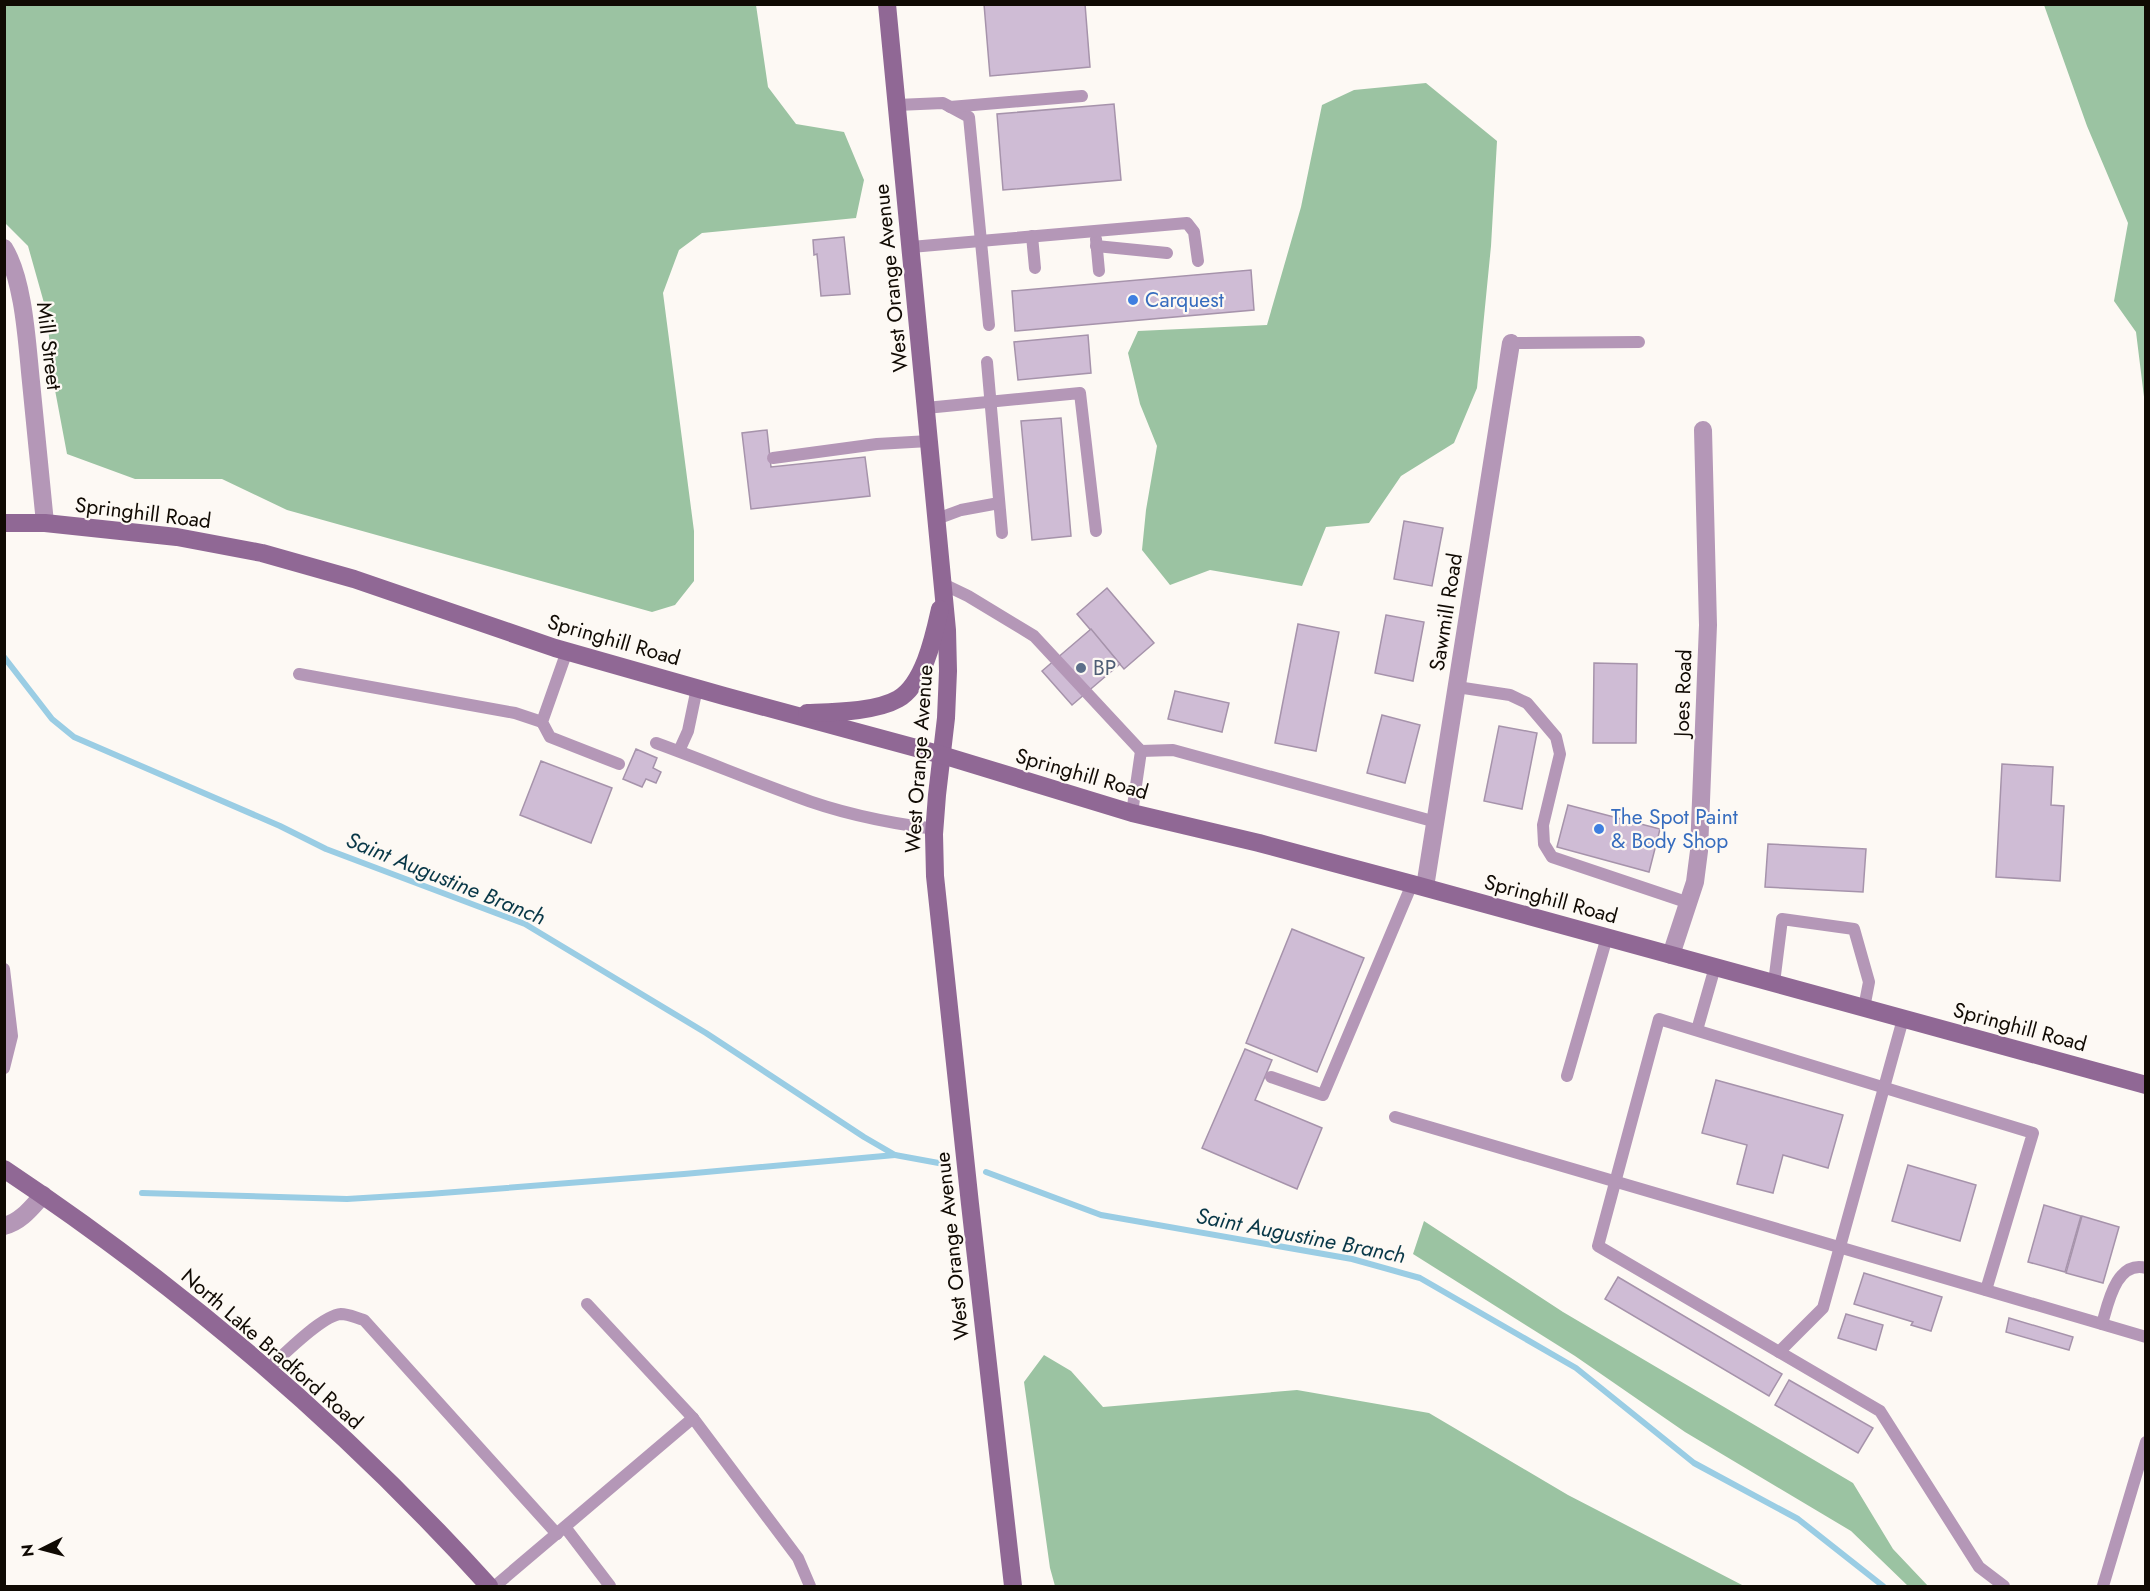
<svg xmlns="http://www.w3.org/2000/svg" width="2150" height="1591" font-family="Jost,sans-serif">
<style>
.forest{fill:#9bc3a2}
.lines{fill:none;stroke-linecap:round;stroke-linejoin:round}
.stream{stroke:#9acde4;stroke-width:6}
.building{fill:#cfbcd5;stroke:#a693ab;stroke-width:1.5}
.lane{stroke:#b497b7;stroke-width:12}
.street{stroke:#b497b7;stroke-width:18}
.secondary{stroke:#906895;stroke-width:18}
.shop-dot{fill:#3f7fe0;stroke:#fdf9f4;stroke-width:2}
.service-dot{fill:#5c6f8a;stroke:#fdf9f4;stroke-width:2}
.labels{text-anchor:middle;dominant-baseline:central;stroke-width:4.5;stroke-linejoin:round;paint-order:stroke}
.street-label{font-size:21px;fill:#100a03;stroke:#fdf9f4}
.shop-label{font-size:21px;fill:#366cbe;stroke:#fdf9f4;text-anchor:start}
.service-label{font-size:21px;fill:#4e5e75;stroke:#fdf9f4;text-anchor:start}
.water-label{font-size:22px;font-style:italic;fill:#083747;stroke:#fdf9f4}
</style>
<rect width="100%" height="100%" fill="#fdf9f4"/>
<g class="forest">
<path d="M4 5H756L768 87 796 124 844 132 864 180 856 218 702 233 679 250 663 293 694 531V581L675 605 652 612 287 510 222 479H135L67 454 55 390 46 310 28 246 5 223Z"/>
<path d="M2044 5H2145V405L2136 332 2114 301 2128 223 2087 126Z"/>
<path d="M1426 83 1497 141 1491 246 1477 388 1454 443 1401 476 1369 523 1326 527 1302 586 1210 570 1170 585 1142 550 1146 510 1157 446 1140 404 1128 353 1138 331 1267 325 1301 207 1322 105 1354 90Z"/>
<path d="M1424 1221 1563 1312 1853 1483 1893 1549 1928 1586H1908L1851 1531 1685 1432 1575 1356 1413 1254Z"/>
<path d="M1044 1355 1071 1371 1103 1407 1297 1390 1429 1413 1568 1495 1744 1586H1055L1050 1568 1024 1382Z"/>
</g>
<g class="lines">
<g class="stream">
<path d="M4 657 52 719 74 737 280 826 326 849 525 924 706 1033 864 1137 895 1155 944 1164"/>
<path d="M986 1172 1101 1215 1352 1259 1420 1278 1576 1368 1694 1463 1798 1519 1883 1586"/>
<path d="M142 1193 347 1199 429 1194 684 1174 895 1155"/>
</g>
</g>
<g class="building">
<path d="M984 4H1085L1090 67 990 76Z"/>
<path d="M1114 104 1121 180 1003 190 997 114Z"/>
<path d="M844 237 850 294 821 296 817 254 814 255 813 240Z"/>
<path d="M1251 270 1254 310 1015 331 1012 291Z"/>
<path d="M1088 335 1091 373 1018 380 1014 342Z"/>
<path d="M1061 418 1071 536 1032 540 1021 421Z"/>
<path d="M767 430 771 467 865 457 870 496 751 509 742 433Z"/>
<path d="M1404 521 1443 528 1432 586 1394 579Z"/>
<path d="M1107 588 1154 643 1124 669 1077 614Z"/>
<path d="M1386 615 1424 622 1413 681 1375 673Z"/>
<path d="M1298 624 1339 632 1316 751 1275 743Z"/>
<path d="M1091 629 1120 664 1072 705 1042 671Z"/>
<path d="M1594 663 1637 664 1636 743H1593Z"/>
<path d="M1175 691 1229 703 1222 732 1168 719Z"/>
<path d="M1382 715 1420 725 1405 783 1367 773Z"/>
<path d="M1499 726 1537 733 1522 809 1484 801Z"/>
<path d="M636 749 657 758 653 768 661 772 656 783 646 779 642 787 623 779Z"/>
<path d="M541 761 612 788 591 843 520 815Z"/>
<path d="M2002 764 2053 767 2051 805 2064 806 2060 881 1996 877Z"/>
<path d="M1568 805 1660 829 1649 872 1557 847Z"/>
<path d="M1768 844 1866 849 1863 892 1765 887Z"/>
<path d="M1292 929 1364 958 1317 1072 1246 1043Z"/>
<path d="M1245 1049 1272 1060 1255 1100 1322 1128 1297 1189 1202 1148Z"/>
<path d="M1716 1080 1843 1115 1828 1168 1783 1155 1773 1193 1737 1184 1747 1145 1702 1133Z"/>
<path d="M1908 1165 1976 1185 1960 1241 1892 1221Z"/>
<path d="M2044 1205 2081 1216 2065 1272 2028 1262Z"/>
<path d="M2082 1216 2119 1227 2103 1283 2066 1273Z"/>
<path d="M1864 1273 1942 1297 1931 1331 1911 1325 1913 1322 1854 1304Z"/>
<path d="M1618 1277 1782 1374 1769 1396 1605 1299Z"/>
<path d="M1846 1314 1883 1325 1876 1350 1838 1338Z"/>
<path d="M2009 1318 2073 1337 2069 1350 2006 1332Z"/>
<path d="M1789 1380 1873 1428 1858 1453 1775 1405Z"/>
</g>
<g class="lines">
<g class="lane">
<path d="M897 105 943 103 969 117 989 325"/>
<path d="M950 107 1082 96"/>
<path d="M1032 236 1035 268"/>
<path d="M1096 239 1099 271"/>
<path d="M1096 246 1167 253"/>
<path d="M911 247 1187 223 1194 232 1198 261"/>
<path d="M1511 343 1639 342"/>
<path d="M987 362 1002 533"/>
<path d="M926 408 1080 393 1096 531"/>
<path d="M773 458 877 444 929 441"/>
<path d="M937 519 961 510 999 503"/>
<path d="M943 584 968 596 1034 636 1141 751 1173 750 1436 822"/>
<path d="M567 651 542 722 550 737 619 764"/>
<path d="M299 674 515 713 542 722"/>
<path d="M1457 687 1510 695 1527 703 1556 737 1560 754 1543 825 1544 844 1552 857 1689 903"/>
<path d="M656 743C703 760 748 779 795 796 839 813 888 823 935 829"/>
<path d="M679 751 688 731 697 688"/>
<path d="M1132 813 1141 751"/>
<path d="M4 969 12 1036 4 1068"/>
<path d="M1774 983 1782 919 1854 929 1869 982 1864 1008"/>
<path d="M1697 1030 1715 967"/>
<path d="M1567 1076 1607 937"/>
<path d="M1271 1077 1323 1095 1412 884"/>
<path d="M1395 1117 2146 1337"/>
<path d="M1986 1290 2033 1133 1659 1019 1598 1246 1880 1411 1979 1567 2004 1586"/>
<path d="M587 1304 693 1418 798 1558 810 1586"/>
<path d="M2102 1324C2108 1304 2116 1260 2146 1268"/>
<path d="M1779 1352 1823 1308 1903 1019"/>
<path d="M266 1371C281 1357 322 1315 341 1314 349 1314 356 1318 364 1320L557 1534"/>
<path d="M565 1527 610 1586"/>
<path d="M495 1586 693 1418"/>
<path d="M2103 1586 2146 1442"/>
</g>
<g class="street">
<path d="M4 248C24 280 27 344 31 382 36 429 40 476 45 523"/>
<path d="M1425 887 1511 343"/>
<path d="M1671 955 1695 882 1699 851 1708 625 1703 430"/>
<path d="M4 1226C21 1222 32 1207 43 1195"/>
</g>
<g class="secondary">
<path d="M887 4 947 630 948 671 946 718 937 795 934 834 935 876 970 1204 1013 1586"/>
<path d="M4 523H45L177 537 262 553 354 579 555 648 724 696 942 755 1132 813 1259 843 1412 884 2146 1085"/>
<path d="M807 713C834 712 875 712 898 699 924 684 934 636 940 609"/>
<path d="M4 1169C181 1287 347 1429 489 1586"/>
</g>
</g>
<g class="shop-dot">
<circle cx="1133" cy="300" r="6"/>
<circle cx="1599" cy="829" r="6"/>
</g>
<circle class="service-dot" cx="1081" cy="668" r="6"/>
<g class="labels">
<g class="street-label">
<text transform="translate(891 278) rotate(-96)">West Orange Avenue</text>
<text transform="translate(49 346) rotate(83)">Mill Street</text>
<text transform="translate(143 513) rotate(7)">Springhill Road</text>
<text transform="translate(1446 612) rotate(-81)">Sawmill Road</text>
<text transform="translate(614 640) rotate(16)">Springhill Road</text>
<text transform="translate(1683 693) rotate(-88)">Joes Road</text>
<text transform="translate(919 759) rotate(-86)">West Orange Avenue</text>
<text transform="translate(1082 774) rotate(16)">Springhill Road</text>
<text transform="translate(1551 899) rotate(15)">Springhill Road</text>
<text transform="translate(2020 1027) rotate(15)">Springhill Road</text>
<text transform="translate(952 1246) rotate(-96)">West Orange Avenue</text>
<text transform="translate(272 1349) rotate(41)">North Lake Bradford Road</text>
</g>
<g class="shop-label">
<text x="1145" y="300">Carquest</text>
<text x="1611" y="817">The Spot Paint<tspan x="1611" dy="24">&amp; Body Shop</tspan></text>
</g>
<g class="service-label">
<text x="1093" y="668">BP</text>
</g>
<g class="water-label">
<text transform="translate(446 878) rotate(22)">Saint Augustine Branch</text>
<text transform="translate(1301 1235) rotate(11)">Saint Augustine Branch</text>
</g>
</g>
<rect width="2150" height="1591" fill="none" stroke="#100a03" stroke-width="12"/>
<g transform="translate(42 1549) rotate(264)" stroke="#fdf9f4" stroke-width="4.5" paint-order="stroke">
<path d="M0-4.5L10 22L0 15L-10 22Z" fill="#100a03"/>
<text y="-9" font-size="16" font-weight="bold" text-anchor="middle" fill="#100a03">N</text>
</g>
</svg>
